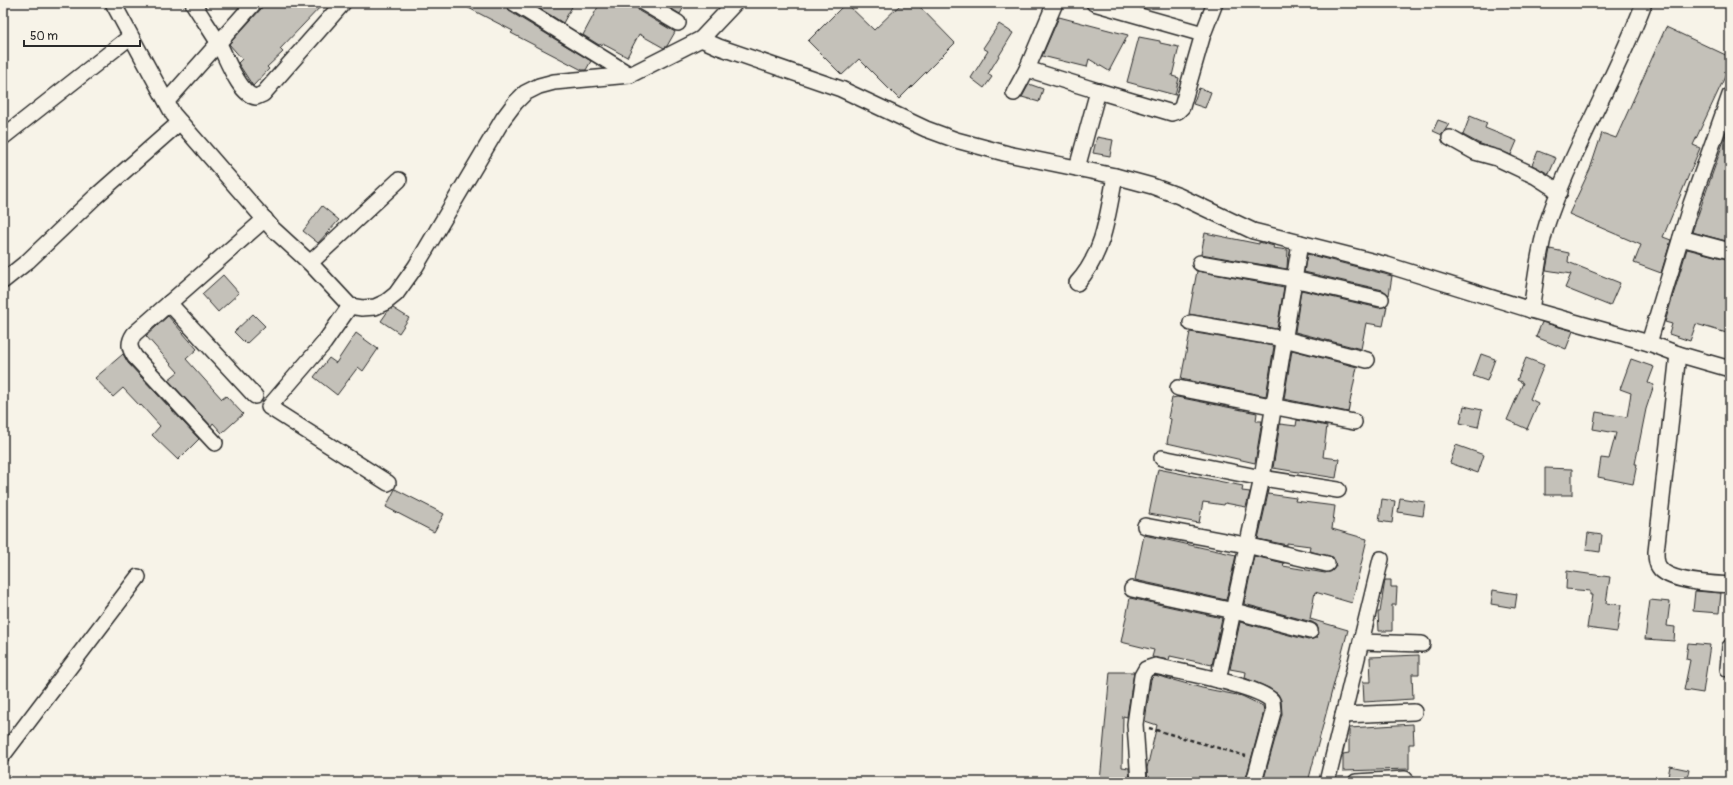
<svg xmlns="http://www.w3.org/2000/svg" width="1733" height="785" font-family="Pangolin,sans-serif">
<style>
.building{fill:#c4c1b9;stroke:#2b2b2b}
.lines{fill:none;stroke-linecap:round;stroke-linejoin:round}
.minor-casing{stroke:#2b2b2b;stroke-width:18}
.path{stroke:#2b2b2b;stroke-width:2.5;stroke-dasharray:4 3;stroke-linecap:butt}
.minor{stroke:#f7f3e8;stroke-width:15}
</style>
<rect width="100%" height="100%" fill="#f7f3e8"/>
<filter id="ink" filterUnits="userSpaceOnUse"><feTurbulence type="fractalNoise" baseFrequency=".025" numOctaves="2"/><feDisplacementMap in="SourceGraphic" scale="8" xChannelSelector="R" yChannelSelector="G"/><feConvolveMatrix kernelMatrix="1 2 1 2 8 2 1 2 1" color-interpolation-filters="sRGB"/></filter>
<g filter="url(#ink)">
<g class="building">
<path d="M263 3H324L280 49 283 52 267 67 269 69 253 86 238 63 242 59 229 44 261 9Z"/>
<path d="M459 3H505L509 11 591 61 586 70H582L511 33 513 31Z"/>
<path d="M531 3H574L563 23Z"/>
<path d="M600 3H635L639 11 675 32 667 46 664 48 639 34 627 57 603 44 599 45 583 35Z"/>
<path d="M662 3H686L680 14Z"/>
<path d="M846 3 874 30 902 3H916L955 43 899 99 859 59 842 75 808 41Z"/>
<path d="M1059 17 1128 35 1109 71 1089 59 1087 67 1042 56Z"/>
<path d="M999 24 1013 33 988 74 992 77 984 88 971 78 988 51 983 48Z"/>
<path d="M1666 27 1730 57V66L1693 145 1700 148 1663 237 1671 240 1661 273 1634 263 1641 245 1569 214 1590 169 1602 133 1616 138Z"/>
<path d="M1139 37 1160 41V43L1179 47 1172 76 1179 78 1175 95 1127 82Z"/>
<path d="M1029 84 1043 89 1039 102 1022 97Z"/>
<path d="M1199 88 1211 92 1205 108 1193 104Z"/>
<path d="M1470 116 1487 123 1485 128 1517 141 1511 155 1478 143 1463 135Z"/>
<path d="M1438 120 1449 124 1442 135 1433 131Z"/>
<path d="M1730 123V242L1692 232Z"/>
<path d="M1097 137 1113 140 1110 156 1093 153Z"/>
<path d="M1538 151 1556 158 1549 174 1532 165Z"/>
<path d="M322 206 339 220 318 243 303 231Z"/>
<path d="M1205 233 1259 244V242L1274 246 1273 248 1288 250 1287 269 1201 254Z"/>
<path d="M1550 249 1569 253 1568 262 1620 283 1610 306 1565 288 1571 274 1546 270Z"/>
<path d="M1687 249 1730 260V334L1696 324 1690 341 1669 334 1672 324 1665 322Z"/>
<path d="M1307 254 1392 276 1389 295 1383 290 1304 272Z"/>
<path d="M1197 271 1284 287 1277 329 1189 314Z"/>
<path d="M223 275 239 293 218 312 202 294Z"/>
<path d="M1301 290 1379 308 1387 306 1383 326 1366 323 1361 349 1295 332Z"/>
<path d="M393 308 409 318 399 333 381 321 388 311Z"/>
<path d="M253 314 265 326 246 344 234 332Z"/>
<path d="M168 316 197 349 186 359 222 399 226 396 243 414 222 433 213 423 211 426 168 380 178 372 146 336Z"/>
<path d="M1542 322 1573 331 1566 349 1536 337Z"/>
<path d="M1190 332 1274 346 1266 396 1181 379Z"/>
<path d="M356 333 378 349 363 371 358 367 337 395 314 377 329 358 336 363Z"/>
<path d="M1292 350 1357 367 1348 412 1284 399Z"/>
<path d="M123 354 128 363 199 439 178 460 152 435 160 426 141 405 140 406 123 388 113 397 95 378Z"/>
<path d="M1481 354 1495 359 1487 381 1473 376Z"/>
<path d="M1526 358 1544 365 1530 399 1538 403 1527 429 1507 420 1523 383 1517 380Z"/>
<path d="M1631 359 1654 367 1648 383 1654 385 1646 409 1635 464H1637L1633 484 1598 477 1601 458 1609 459 1616 433 1593 429 1596 412 1627 417 1631 393 1620 389Z"/>
<path d="M1177 397 1257 413 1256 421H1262L1255 463 1167 443 1171 419 1168 418 1172 398Z"/>
<path d="M1464 406 1482 410 1478 427 1460 423Z"/>
<path d="M1297 420 1327 426 1323 457 1339 459 1336 478 1273 468 1280 424 1296 426Z"/>
<path d="M1456 445 1484 455 1478 473 1450 463Z"/>
<path d="M1545 468 1572 469V495H1545Z"/>
<path d="M1158 469 1243 486 1242 491 1250 492 1246 507 1225 503 1224 505 1203 502 1199 523 1149 514Z"/>
<path d="M395 489 444 514 434 532 386 507Z"/>
<path d="M1268 494 1296 498 1295 501 1335 506 1332 529 1367 539 1352 603 1315 592 1310 619 1348 630 1308 782H1263L1282 714 1281 700 1278 694 1269 688 1245 678 1246 672 1230 669 1240 622 1308 640 1316 638 1319 633 1317 625 1312 622 1244 604 1254 556 1284 563 1283 566 1325 573 1333 570 1336 566 1333 557 1309 551 1310 546 1287 543V545L1258 539Z"/>
<path d="M1400 498 1425 502 1423 516 1398 512Z"/>
<path d="M1382 499 1395 501 1392 523 1379 521Z"/>
<path d="M1588 533 1602 535 1600 552 1586 550Z"/>
<path d="M1144 535 1236 555 1226 600 1135 580Z"/>
<path d="M1567 571 1610 577 1606 603 1621 605 1617 632 1587 628 1592 595H1590V591L1566 589Z"/>
<path d="M1385 580H1391V587H1397L1396 605H1392V631H1379L1378 612H1380Z"/>
<path d="M1493 590 1517 594 1515 608 1491 604Z"/>
<path d="M1695 591 1721 593 1719 613 1693 611Z"/>
<path d="M1130 598 1222 618 1212 665 1170 656 1169 660 1152 657 1154 650 1121 642Z"/>
<path d="M1650 600 1670 602 1667 626 1675 627 1674 641 1645 639Z"/>
<path d="M1688 643 1710 645 1703 693 1684 690 1690 660 1686 659Z"/>
<path d="M1419 655V674H1412L1413 699 1364 702 1363 682H1371L1370 657Z"/>
<path d="M1110 672H1134L1127 717 1123 716 1122 767 1129 768 1130 782H1100Z"/>
<path d="M1155 675 1202 688 1242 696 1263 706 1264 711 1245 782H1230L1219 780V782H1148L1147 768 1157 725 1145 721 1151 679Z"/>
<path d="M1413 724 1414 744H1409V769L1343 771V754L1349 753V728Z"/>
<path d="M1670 766 1689 770 1686 782H1667Z"/>
</g>
<g class="lines">
<defs>
<g id="minor">
<path d="M113 3 173 114 273 229 310 263 350 306 362 308 375 307 386 302 396 294 416 266 503 119 515 103 525 93 539 86 554 82 630 75 701 39 719 47 841 89 926 129 956 140 1008 154 1115 176 1152 186 1179 196 1253 231 1387 265 1531 310 1649 343 1678 354 1730 369"/>
<path d="M193 3C201 16 210 29 218 42 226 56 239 95 256 97L263 94 343 3"/>
<path d="M514 3 630 75"/>
<path d="M644 3 678 23"/>
<path d="M1094 3 1203 34"/>
<path d="M701 39 735 3"/>
<path d="M1027 69 1098 91 1077 168"/>
<path d="M1098 91 1172 113 1178 111 1182 107 1203 34 1215 3"/>
<path d="M1014 93 1027 69 1055 3"/>
<path d="M167 101 254 3"/>
<path d="M3 137 130 37"/>
<path d="M1450 138 1475 152 1497 158 1535 176 1560 192"/>
<path d="M1681 238 1730 251"/>
<path d="M310 263 399 180"/>
<path d="M1200 263 1293 279 1381 299"/>
<path d="M3 281 28 261 95 197 180 122"/>
<path d="M1077 283C1104 254 1108 213 1115 176"/>
<path d="M169 303 255 396"/>
<path d="M350 306 324 343 269 407 388 483"/>
<path d="M1531 310C1536 279 1539 245 1550 215 1576 142 1617 75 1644 3"/>
<path d="M1191 323 1284 339 1367 360"/>
<path d="M1649 343 1691 204 1730 95"/>
<path d="M1678 354 1656 552C1656 557 1656 563 1659 567 1668 582 1714 584 1730 585"/>
<path d="M1178 388 1354 422"/>
<path d="M215 443 135 357C129 348 128 343 134 334L265 219"/>
<path d="M1162 458 1262 478 1338 490"/>
<path d="M1145 526 1246 545 1327 564"/>
<path d="M1132 589 1234 611 1310 631"/>
<path d="M1361 642 1422 644"/>
<path d="M1728 669 1730 647"/>
<path d="M1218 680 1262 478 1300 243"/>
<path d="M1343 715 1414 712"/>
<path d="M3 755 138 577"/>
<path d="M1139 782 1135 724 1142 676 1146 669 1155 666C1179 672 1258 685 1272 701L1273 712 1254 782"/>
<path d="M1327 782 1381 559"/>
<path d="M1356 782 1405 779"/>
</g>
</defs>
<use href="#minor" class="minor-casing"/>
<path class="path" d="M1149 728 1246 756"/>
<use href="#minor" class="minor"/>
</g>
</g>
<rect width="1733" height="785" fill="none" stroke="#f7f3e8" stroke-width="16"/>
<rect x="8" y="8" width="1717" height="769" fill="none" stroke="#2b2b2b" stroke-width="1.5" filter="url(#ink)"/>
<path d="M24 40v6h116v-6" fill="none" stroke="#2b2b2b" stroke-width="2"/>
<text x="30" y="40" font-size="12" fill="#2b2b2b" stroke="#f7f3e8" stroke-width="3" paint-order="stroke">50 m</text>
</svg>
